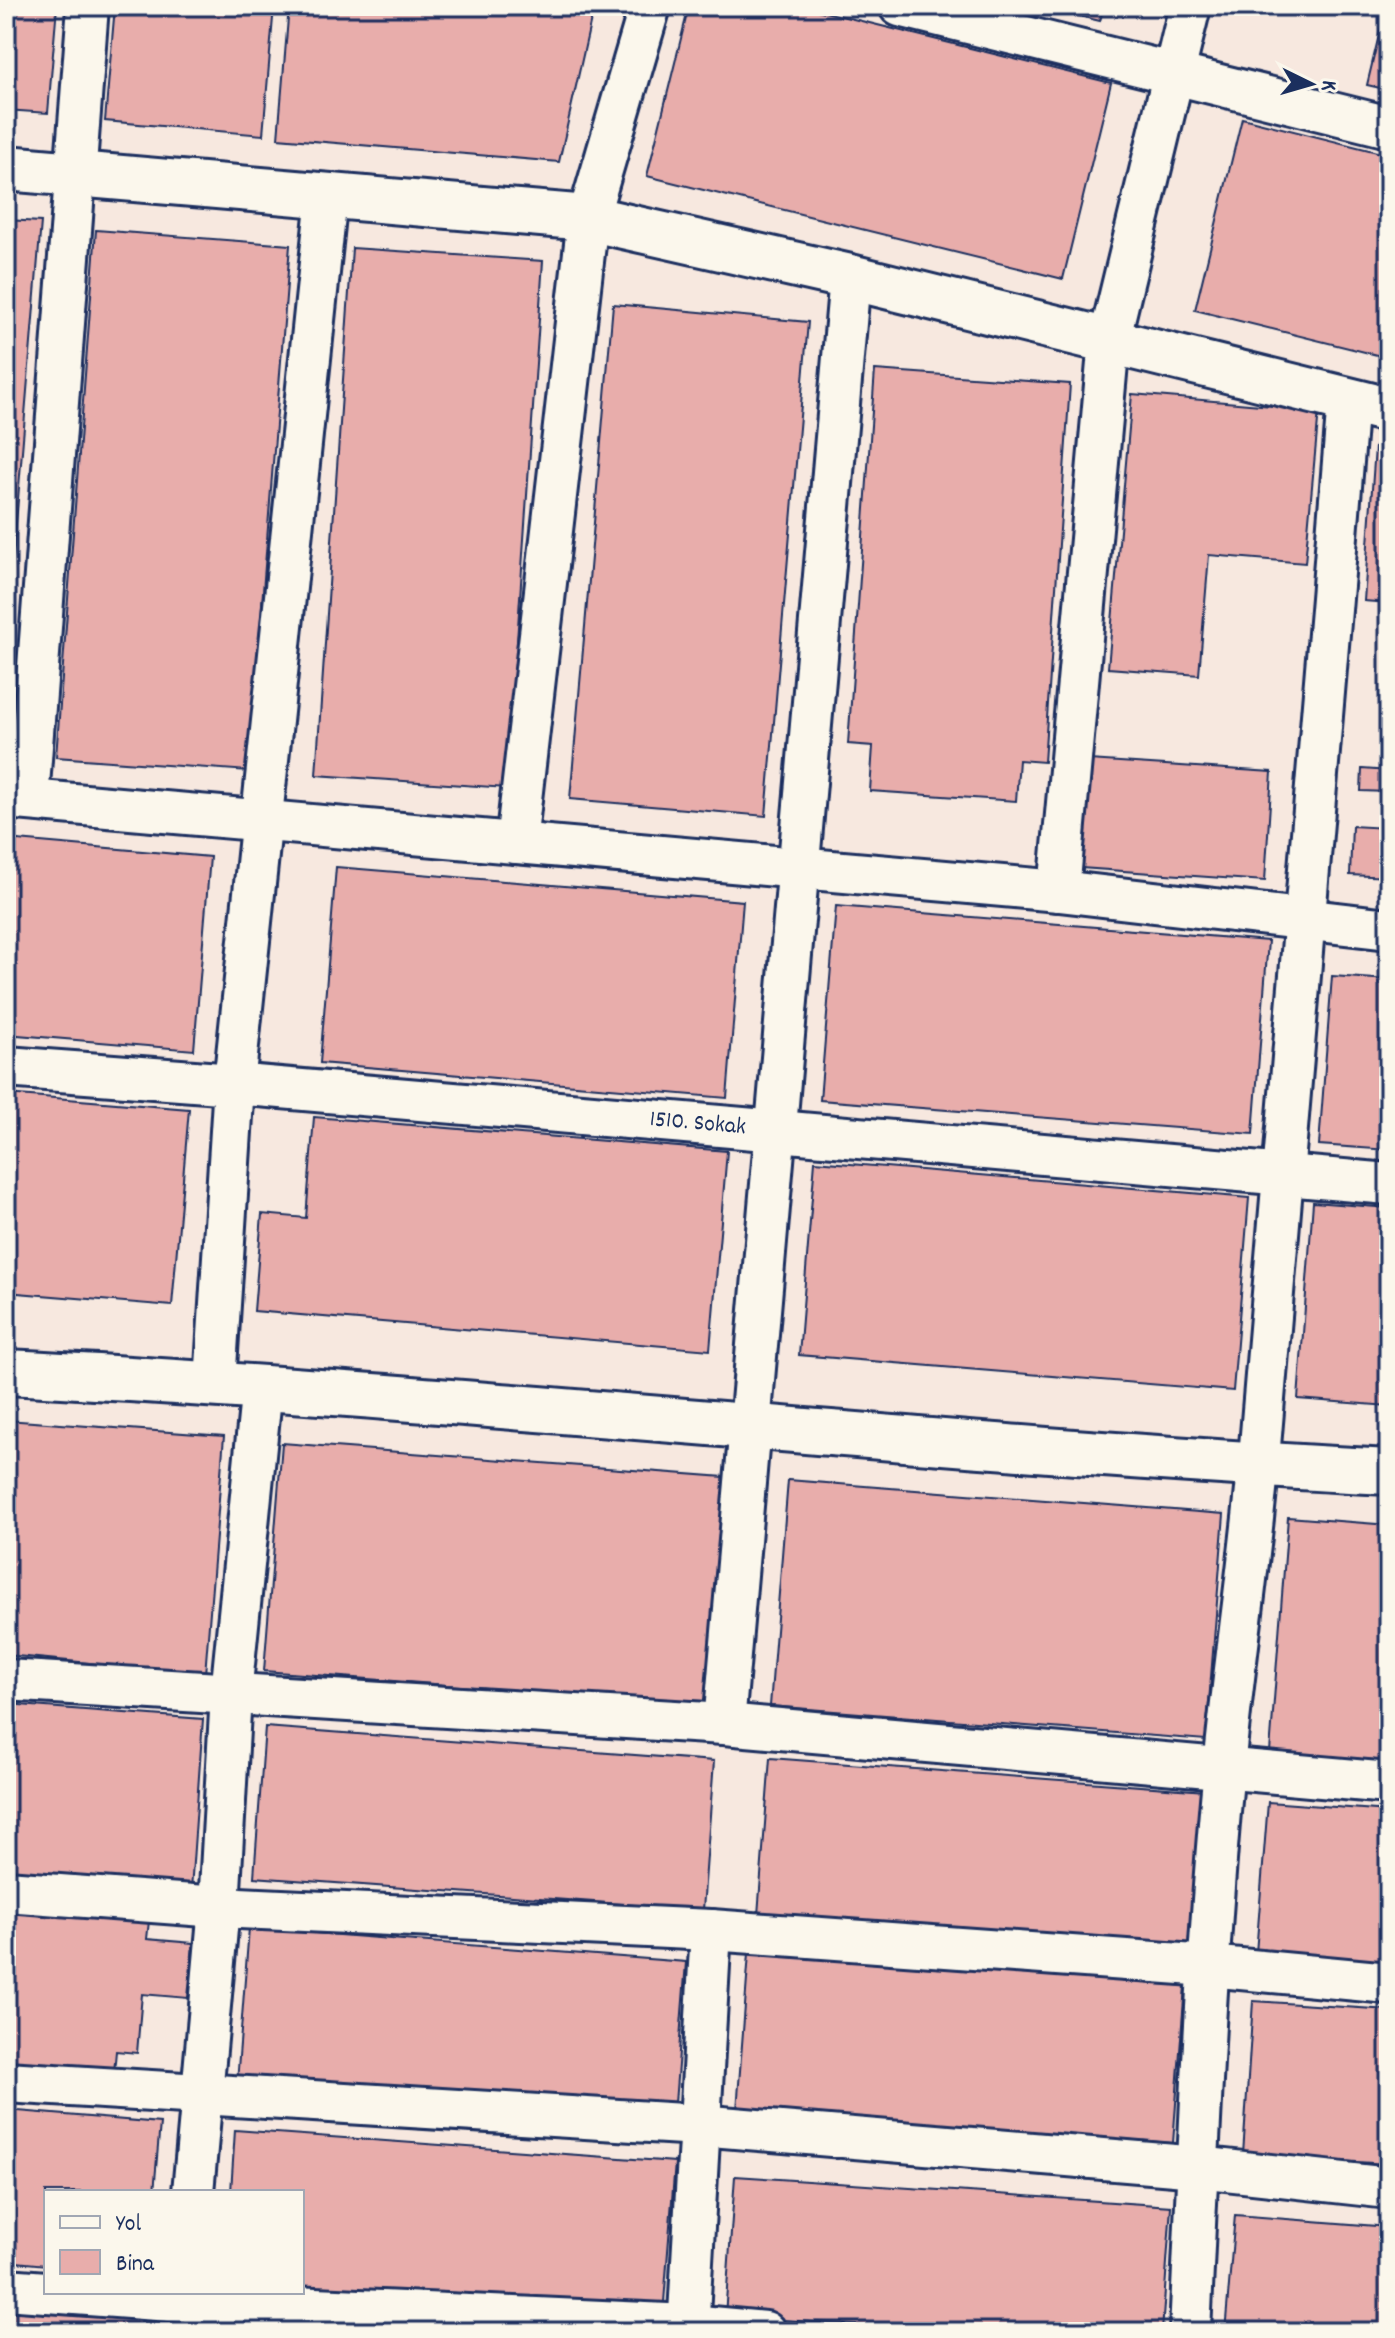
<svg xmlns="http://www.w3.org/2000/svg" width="1395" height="2338" font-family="Dekko,sans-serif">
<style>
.building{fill:#e8adab;stroke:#1b2f5e;stroke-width:2}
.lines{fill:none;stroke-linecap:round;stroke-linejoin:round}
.street-casing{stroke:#1b2f5e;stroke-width:46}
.secondary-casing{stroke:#1b2f5e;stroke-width:50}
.street{stroke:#fbf7ec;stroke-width:40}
.secondary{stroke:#fbf7ec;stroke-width:44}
.labels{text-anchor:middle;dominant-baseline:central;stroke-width:6;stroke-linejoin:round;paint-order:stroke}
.street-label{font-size:24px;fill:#1b2f5e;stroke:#fbf7ec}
</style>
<rect width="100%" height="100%" fill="#f7e8df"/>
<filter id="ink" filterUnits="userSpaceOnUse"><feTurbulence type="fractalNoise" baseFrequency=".0125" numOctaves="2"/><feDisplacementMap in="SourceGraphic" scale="16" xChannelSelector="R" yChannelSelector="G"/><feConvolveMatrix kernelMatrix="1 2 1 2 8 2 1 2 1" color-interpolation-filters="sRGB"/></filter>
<g filter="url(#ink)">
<g class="building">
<path d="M6 6H57L48 113 6 110Z"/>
<path d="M115 6H274L263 135 105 121Z"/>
<path d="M289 6H594L559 162 278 138Z"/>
<path d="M689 6H801L1111 83 1063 279 647 176Z"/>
<path d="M1037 6H1104L1100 21Z"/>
<path d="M1386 6H1389V90L1367 85Z"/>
<path d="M1242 118 1389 155V358L1195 310Z"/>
<path d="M6 220 41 222 6 644Z"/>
<path d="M96 230 290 245 249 771 56 757Z"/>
<path d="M352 248 543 261 507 788 316 775Z"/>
<path d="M613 304 808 322 766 816 570 799Z"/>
<path d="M875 370 1070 384 1044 762 1019 760 1016 801 870 791 873 746 848 744Z"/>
<path d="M1132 394 1319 410 1305 563 1209 555 1199 675 1108 668Z"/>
<path d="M1375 447 1389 450V603L1364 601Z"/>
<path d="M1089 760 1272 772 1265 881 1081 868Z"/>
<path d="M1362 769 1389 771V877L1350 875 1352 826 1387 828 1388 792 1361 791Z"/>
<path d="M6 839 210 857 194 1050 6 1034Z"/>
<path d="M336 867 743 901 727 1098 320 1063Z"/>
<path d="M836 906 1268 941 1253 1134 820 1100Z"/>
<path d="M1332 976 1389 980V1150L1319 1145Z"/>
<path d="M6 1094 189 1109 172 1306 6 1292Z"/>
<path d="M314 1117 727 1151 710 1350 254 1311 262 1214 306 1218Z"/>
<path d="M815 1161 1249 1198 1233 1391 799 1355Z"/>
<path d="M1313 1202 1389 1208V1406L1298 1399Z"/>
<path d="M6 1420 224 1436 205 1674 6 1655Z"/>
<path d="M282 1443 724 1477 707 1705 264 1671Z"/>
<path d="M788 1480 1224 1514 1206 1740 770 1706Z"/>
<path d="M1288 1517 1389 1525V1761L1270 1752Z"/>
<path d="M6 1704 203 1719 191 1890 6 1875Z"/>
<path d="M265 1727 714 1761 703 1910 254 1877Z"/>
<path d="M770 1758 1206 1791 1194 1948 758 1915Z"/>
<path d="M1268 1802 1389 1811V1963L1256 1953Z"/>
<path d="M6 1900 150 1912 147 1939 193 1943 188 1998 142 1994 137 2053 116 2051 114 2072 6 2063Z"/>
<path d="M249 1928 686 1962 674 2116 237 2082Z"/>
<path d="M749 1953 1185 1986 1173 2143 737 2110Z"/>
<path d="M1253 2001 1389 2010V2164L1243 2155Z"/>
<path d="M6 2110 160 2123 154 2192H46V2265L6 2261Z"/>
<path d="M235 2130 675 2162 663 2315 302 2288V2192H231Z"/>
<path d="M735 2176 1171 2206 1162 2332H963L725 2316Z"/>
<path d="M1235 2215 1389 2227V2332H1225Z"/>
<path d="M6 2306 158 2317 157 2332H6Z"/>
</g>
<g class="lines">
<defs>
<g id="street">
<path d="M900 6 1389 127"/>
<path d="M6 798 1059 891 1389 929"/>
<path d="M28 799 88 6"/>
<path d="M516 843 588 218 650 6"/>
<path d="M1059 891 1109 341 1190 6"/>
<path id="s1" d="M6 1067 234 1084 1389 1184"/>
<path d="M215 1383 234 1084 327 196"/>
<path d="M6 1680 724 1724 1389 1783"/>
<path d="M724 1724 850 277"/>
<path d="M6 1891 219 1907 711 1930 1209 1966 1389 1983"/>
<path d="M6 2082 699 2125 1198 2167 1389 2188"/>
<path d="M193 2192 219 1907 231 1694 262 1386"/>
<path d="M6 2289 46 2292"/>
<path d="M48 2292 184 2302 689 2325 765 2332"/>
<path d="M688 2332 711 1930"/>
<path d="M1190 2332C1199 2144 1206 1955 1224 1768 1234 1665 1250 1562 1259 1458 1289 1106 1320 753 1348 400"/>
</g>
<g id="secondary">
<path d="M6 168 588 218 850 277 1389 410"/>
<path d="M6 1372C468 1396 927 1448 1389 1472"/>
</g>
</defs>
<use href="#street" class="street-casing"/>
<use href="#secondary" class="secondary-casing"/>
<use href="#street" class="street"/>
<use href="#secondary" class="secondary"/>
</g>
</g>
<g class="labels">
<g class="street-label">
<text stroke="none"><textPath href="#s1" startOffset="694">1510. Sokak</textPath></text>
</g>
</g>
<rect width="1395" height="2338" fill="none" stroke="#fbf7ec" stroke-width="32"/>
<rect x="16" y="16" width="1363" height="2306" fill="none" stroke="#1b2f5e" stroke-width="3" filter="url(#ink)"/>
<rect x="44" y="2190" width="260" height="104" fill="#fbf7ec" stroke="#a1a7b3" stroke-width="2"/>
<rect x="60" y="2216" width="40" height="12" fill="#fbf7ec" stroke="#a1a7b3" stroke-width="2"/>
<text x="116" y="2230" font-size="24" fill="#1b2f5e">Yol</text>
<rect x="60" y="2250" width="40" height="24" fill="#e8adab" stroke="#a1a7b3" stroke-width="2"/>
<text x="116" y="2270" font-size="24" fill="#1b2f5e">Bina</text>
<g transform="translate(1311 84) rotate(95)" stroke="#fbf7ec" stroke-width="6" paint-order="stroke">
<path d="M0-6L14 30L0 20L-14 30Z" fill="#1b2f5e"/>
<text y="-12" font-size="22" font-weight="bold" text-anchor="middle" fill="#1b2f5e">K</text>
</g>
</svg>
